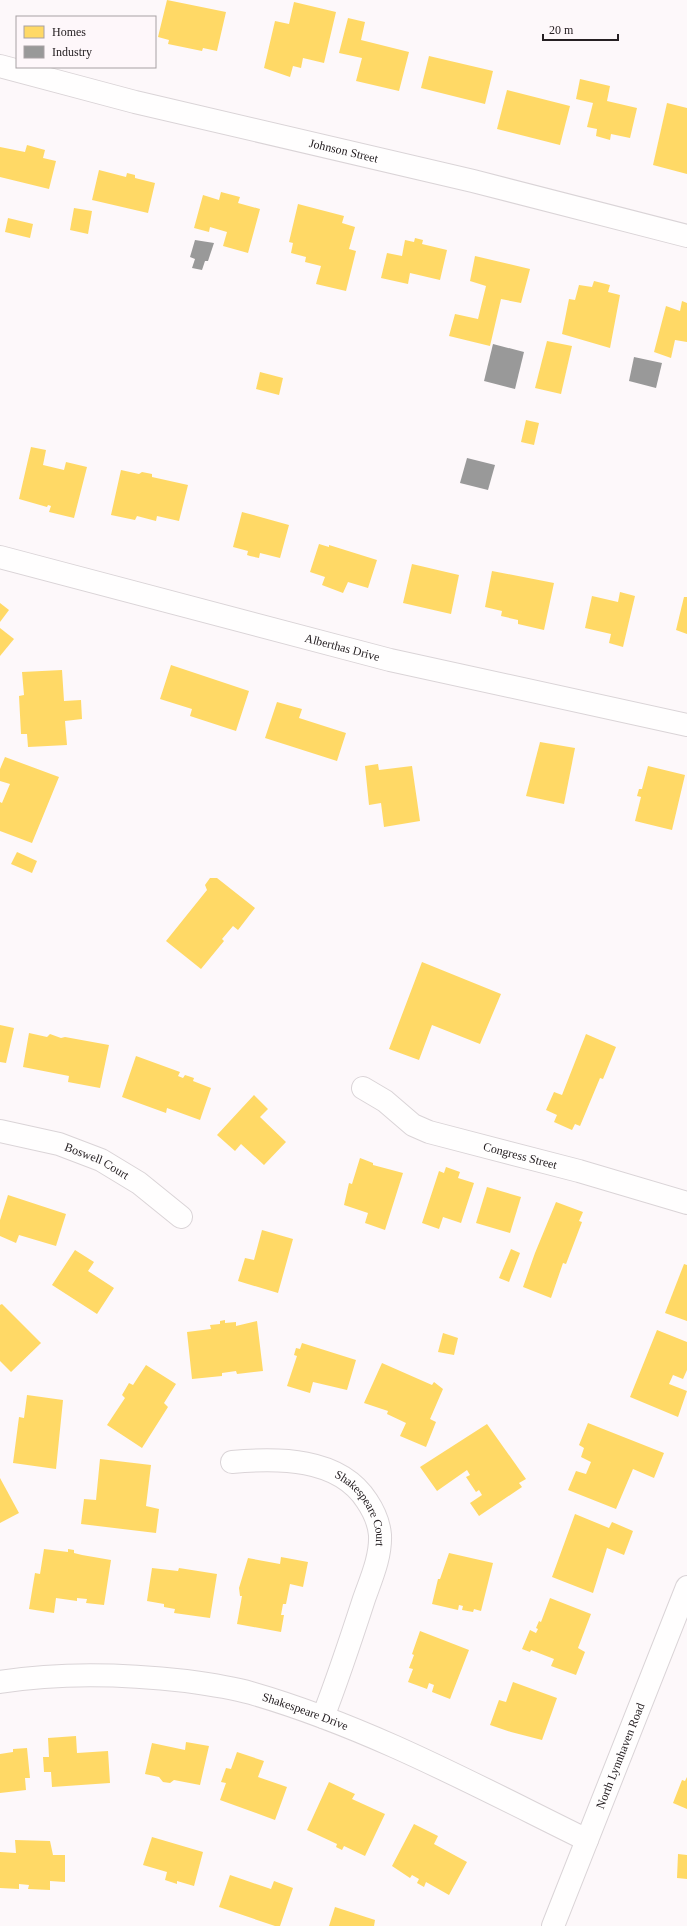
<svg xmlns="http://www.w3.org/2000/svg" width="687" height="1926" font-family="Georgia,serif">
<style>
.homes{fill:#ffd966}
.industry{fill:#999}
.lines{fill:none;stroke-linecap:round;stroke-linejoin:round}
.minor-casing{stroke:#dad4d7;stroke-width:24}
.minor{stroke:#fffefe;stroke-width:22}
.labels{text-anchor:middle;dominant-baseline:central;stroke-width:4;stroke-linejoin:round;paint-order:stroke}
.street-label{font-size:12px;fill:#262023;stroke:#fef7fa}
</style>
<rect width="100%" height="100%" fill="#fdf8fa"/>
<g class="homes">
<path d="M167 0 226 12 217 51 203 48 202 51 168 44 169 40 158 37Z"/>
<path d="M294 2 336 12 324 63 303 58 301 68 293 66 290 77 264 68 275 21 289 24Z"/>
<path d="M348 18 365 22 361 40 409 52 399 91 356 81 362 58 339 53Z"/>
<path d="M429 56 493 71 485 104 421 88Z"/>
<path d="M580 79 610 86 607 101 637 108 630 138 611 134 610 140 596 136 597 129 587 127 593 103 576 99Z"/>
<path d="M507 90 570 106 560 145 497 129Z"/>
<path d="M667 103 687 108V174L653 165Z"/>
<path d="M27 145 45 150 43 158 56 161 49 189 0 177V147L25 152Z"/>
<path d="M99 170 126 177 127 173 135 175V178L155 183 148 213 92 200Z"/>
<path d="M221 192 240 197 238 203 260 209 248 253 223 246 227 232 210 227 209 232 194 228 203 195 219 200Z"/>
<path d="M298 204 344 216 342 223 355 227 349 249 356 251 346 291 316 284 321 266 305 262 306 257 291 253 293 243 289 242Z"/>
<path d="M74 208 92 211 88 234 70 230Z"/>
<path d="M8 218 33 224 30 238 5 232Z"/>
<path d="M415 238 423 240 422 244 447 250 440 280 410 273 408 284 381 278 387 253 402 256 405 240 414 242Z"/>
<path d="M475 256 530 269 521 303 501 299 490 346 449 336 455 314 478 319 486 286 470 281Z"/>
<path d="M594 281 610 285 608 292 620 295 610 348 562 334 569 299 575 300 579 285 592 287Z"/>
<path d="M682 301 687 303V342L675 340 671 358 654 352 666 306 680 311Z"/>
<path d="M547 341 572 346 561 394 535 388Z"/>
<path d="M260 372 283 378 279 395 256 389Z"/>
<path d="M526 420 539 423 534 445 521 442Z"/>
<path d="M31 447 46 450 43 465 64 470 66 462 87 467 74 518 49 512 51 506 48 505 47 507 19 499Z"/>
<path d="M121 470 139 474 142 472 152 474V477L188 485 179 521 157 516 156 521 137 516 135 520 111 515Z"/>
<path d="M242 512 289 525 280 558 260 553 259 558 250 556 247 555 248 551 233 547Z"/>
<path d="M319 544 329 547V545L377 560 368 588 348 582 343 593 322 585 325 577 310 572Z"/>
<path d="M412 564 459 575 451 614 403 603Z"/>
<path d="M492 571 554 583 544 630 518 624V620L501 616 502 611 485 607Z"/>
<path d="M620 592 635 596 623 647 609 643 611 634 585 628 592 596 618 602Z"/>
<path d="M684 597H687V634L676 630Z"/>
<path d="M0 603 9 610 0 622Z"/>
<path d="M0 628 14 639 0 656Z"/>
<path d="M171 665 249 691 236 731 190 716 192 709 160 699Z"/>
<path d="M62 670 64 701 81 700 82 719 65 721 67 745 28 747 27 734H21L19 696 24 695 22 672Z"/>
<path d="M277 702 302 709 299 718 346 733 337 761 265 738Z"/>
<path d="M540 742 575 748 564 804 526 796Z"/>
<path d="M5 757 59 777 32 843 0 831V802L2 803 10 784 0 781V769Z"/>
<path d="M378 764 379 770 412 766 420 821 384 827 381 803 369 805 365 766Z"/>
<path d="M648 766 685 775 672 830 635 821 641 797 637 796 639 789H642Z"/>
<path d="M17 852 37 861 32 873 11 864Z"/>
<path d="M210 878H217L255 908 238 930 233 926 222 939 224 941 201 969 166 941 207 890 205 885Z"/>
<path d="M422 962 501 994 480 1044 432 1025 419 1060 389 1049Z"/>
<path d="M0 1025 14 1028 6 1063 0 1062Z"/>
<path d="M29 1033 47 1037 50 1034 61 1038 65 1037 109 1045 100 1088 68 1082 69 1076 23 1067Z"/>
<path d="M586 1034 616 1047 603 1079 600 1078 580 1126 575 1124 572 1130 554 1122 557 1115 546 1110 554 1092 562 1095Z"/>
<path d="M136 1056 180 1072 178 1076 183 1078 185 1075 194 1078 193 1081 211 1088 200 1120 167 1108 166 1113 122 1097Z"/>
<path d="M254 1095 268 1109 260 1117 286 1142 264 1165 241 1144 235 1151 217 1135Z"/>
<path d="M360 1158 373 1163V1165L403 1173 385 1230 365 1223 368 1213 344 1205 349 1183 352 1184Z"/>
<path d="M446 1167 460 1172 458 1178 474 1183 461 1223 443 1217 439 1229 422 1223 439 1171 444 1173Z"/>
<path d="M487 1187 521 1197 510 1233 476 1223Z"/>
<path d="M8 1195 66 1214 56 1246 19 1235 16 1243 0 1236V1220Z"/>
<path d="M556 1202 583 1212 579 1221 582 1222 566 1264 563 1263 551 1298 523 1287 535 1253Z"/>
<path d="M262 1230 293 1239 278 1293 238 1281 245 1258 254 1260Z"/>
<path d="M511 1249 520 1253 509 1282 499 1278Z"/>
<path d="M75 1250 94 1262 88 1271 114 1288 97 1314 52 1285Z"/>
<path d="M684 1264 687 1265V1321L665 1313Z"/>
<path d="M2 1304 41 1343 11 1372 0 1361V1305Z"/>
<path d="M225 1320V1323L236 1322V1326L257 1321 263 1371 237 1374 236 1371 222 1373V1376L192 1379 187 1332 211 1329 210 1325 220 1324V1321Z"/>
<path d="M657 1330 687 1342V1370L683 1379 673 1375 669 1384 687 1391 678 1417 630 1397Z"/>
<path d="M443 1333 458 1338 454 1355 438 1352Z"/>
<path d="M302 1343 356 1360 347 1390 313 1382 310 1393 287 1386 297 1356 294 1355 296 1348 300 1349Z"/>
<path d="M382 1363 432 1385 434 1382 443 1389 430 1419 436 1422 426 1447 400 1436 406 1423 387 1414 388 1411 364 1403Z"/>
<path d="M146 1365 176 1384 164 1403 168 1407 142 1448 107 1425 125 1398 122 1395 129 1383 133 1385Z"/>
<path d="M27 1395 63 1400 56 1469 13 1463 19 1417 24 1418Z"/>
<path d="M588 1423 664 1453 654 1478 633 1469 616 1509 568 1490 576 1471 586 1474 591 1462 581 1457 584 1448 579 1445Z"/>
<path d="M487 1424 526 1479 519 1483 522 1487 479 1516 470 1503 482 1495 479 1490 476 1492 466 1477 470 1475 467 1470 437 1491 420 1467Z"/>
<path d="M100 1459 151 1465 146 1506 159 1509 156 1533 81 1524 84 1499 96 1500Z"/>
<path d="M0 1478 19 1513 0 1523Z"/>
<path d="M575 1514 609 1528 612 1522 633 1531 624 1555 607 1548 593 1593 552 1577Z"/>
<path d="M44 1549 68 1552V1549L74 1550V1553L82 1555 111 1560 104 1605 86 1603 87 1599 77 1598V1601L56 1598 54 1613 29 1609 35 1573 40 1574Z"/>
<path d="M449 1553 493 1563 481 1611 474 1609 473 1612 462 1610 463 1606 459 1605 458 1610 432 1604 438 1579H440Z"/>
<path d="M281 1557 308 1562 303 1587 290 1584 286 1604H283L281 1615H284L281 1632 237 1624 242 1596H240L239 1588 248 1558 280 1564Z"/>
<path d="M152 1568 178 1571 179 1568 217 1574 210 1618 174 1613 175 1609 164 1607V1604L147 1601Z"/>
<path d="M550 1598 591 1614 578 1648 585 1652 576 1675 551 1666 554 1659 531 1650 530 1652 522 1649 530 1630 536 1633 538 1629 536 1628 539 1621 541 1622Z"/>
<path d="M420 1631 469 1650 450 1699 432 1692 434 1685 429 1683 427 1689 408 1682 413 1669 409 1668 414 1655 412 1654Z"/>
<path d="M513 1682 557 1698 542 1740 511 1732 490 1725 499 1700 506 1702Z"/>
<path d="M76 1736 77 1753 108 1751 110 1783 52 1787 51 1772H44L43 1757H49L48 1738Z"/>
<path d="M186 1742 209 1746 200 1785 174 1780 170 1783 163 1782 159 1777 145 1774 152 1743 185 1750Z"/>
<path d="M27 1748 30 1778H25L26 1790 0 1793V1754L13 1752V1749Z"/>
<path d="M237 1752 264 1761 258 1777 287 1787 275 1820 220 1800 226 1783 221 1782 226 1768 231 1769Z"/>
<path d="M687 1777V1809L673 1803 682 1780 685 1781Z"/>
<path d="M329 1782 355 1794 352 1799 385 1814 365 1856 344 1846 342 1850 336 1847 337 1844 307 1830Z"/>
<path d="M414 1824 438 1836 434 1844 467 1862 449 1895 426 1882 424 1887 417 1883 419 1879 412 1875 410 1878 392 1866Z"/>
<path d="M152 1837 203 1852 194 1886 177 1881V1884L165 1880 167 1872 143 1865Z"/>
<path d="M15 1840 50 1841 53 1855H65V1882L50 1881V1890L28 1889 29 1885 19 1884V1889L0 1888V1852L16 1853Z"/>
<path d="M678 1854 687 1855V1879L677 1878Z"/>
<path d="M230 1875 271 1889 274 1881 293 1888 280 1926H275L219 1907Z"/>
<path d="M335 1907 375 1920 374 1926H329Z"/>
</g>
<g class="industry">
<path d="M195 240 214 243 208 261H205L202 270 192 268 195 259 190 257Z"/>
<path d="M493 344 524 352 515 389 484 381Z"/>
<path d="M634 357 662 363 656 388 629 381Z"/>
<path d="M467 458 495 465 488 490 460 483Z"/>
</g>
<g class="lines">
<defs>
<g id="minor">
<path id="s1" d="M0 66 135 102 473 181 687 236"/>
<path id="s2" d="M0 557 390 660 687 725"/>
<path id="s3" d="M363 1088 385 1101 413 1125 429 1132 579 1171 687 1203"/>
<path id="s4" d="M0 1131 59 1144 101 1160 139 1183 181 1217"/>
<path id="s5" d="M232 1462C277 1458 339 1457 367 1501 373 1510 379 1523 380 1535 381 1557 371 1579 364 1599 351 1639 338 1678 323 1717"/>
<path id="s6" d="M0 1682C61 1672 125 1674 186 1681 208 1684 230 1687 251 1693 369 1727 477 1786 587 1840"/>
<path id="s7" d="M553 1926 687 1587"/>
</g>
</defs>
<use href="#minor" class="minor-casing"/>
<use href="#minor" class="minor"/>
</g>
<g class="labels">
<g class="street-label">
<text stroke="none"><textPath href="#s1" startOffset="354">Johnson Street</textPath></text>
<text stroke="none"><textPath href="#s2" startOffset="354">Alberthas Drive</textPath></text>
<text stroke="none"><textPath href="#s3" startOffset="174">Congress Street</textPath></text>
<text stroke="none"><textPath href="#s4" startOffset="102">Boswell Court</textPath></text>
<text stroke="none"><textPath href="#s5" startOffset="151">Shakespeare Court</textPath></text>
<text stroke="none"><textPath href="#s6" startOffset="310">Shakespeare Drive</textPath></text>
<text stroke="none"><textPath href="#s7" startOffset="183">North Lynnhaven Road</textPath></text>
</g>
</g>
<rect x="16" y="16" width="140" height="52" fill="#fef7fa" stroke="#a8a1a4"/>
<rect x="24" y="26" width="20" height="12" fill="#ffd966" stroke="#a8a1a4"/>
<text x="52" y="36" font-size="12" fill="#262023">Homes</text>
<rect x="24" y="46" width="20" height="12" fill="#999999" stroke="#a8a1a4"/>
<text x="52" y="56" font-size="12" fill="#262023">Industry</text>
<path d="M543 34v6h75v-6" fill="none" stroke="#262023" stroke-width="2"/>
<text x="549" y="34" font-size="12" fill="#262023" stroke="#fef7fa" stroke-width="3" paint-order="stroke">20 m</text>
</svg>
